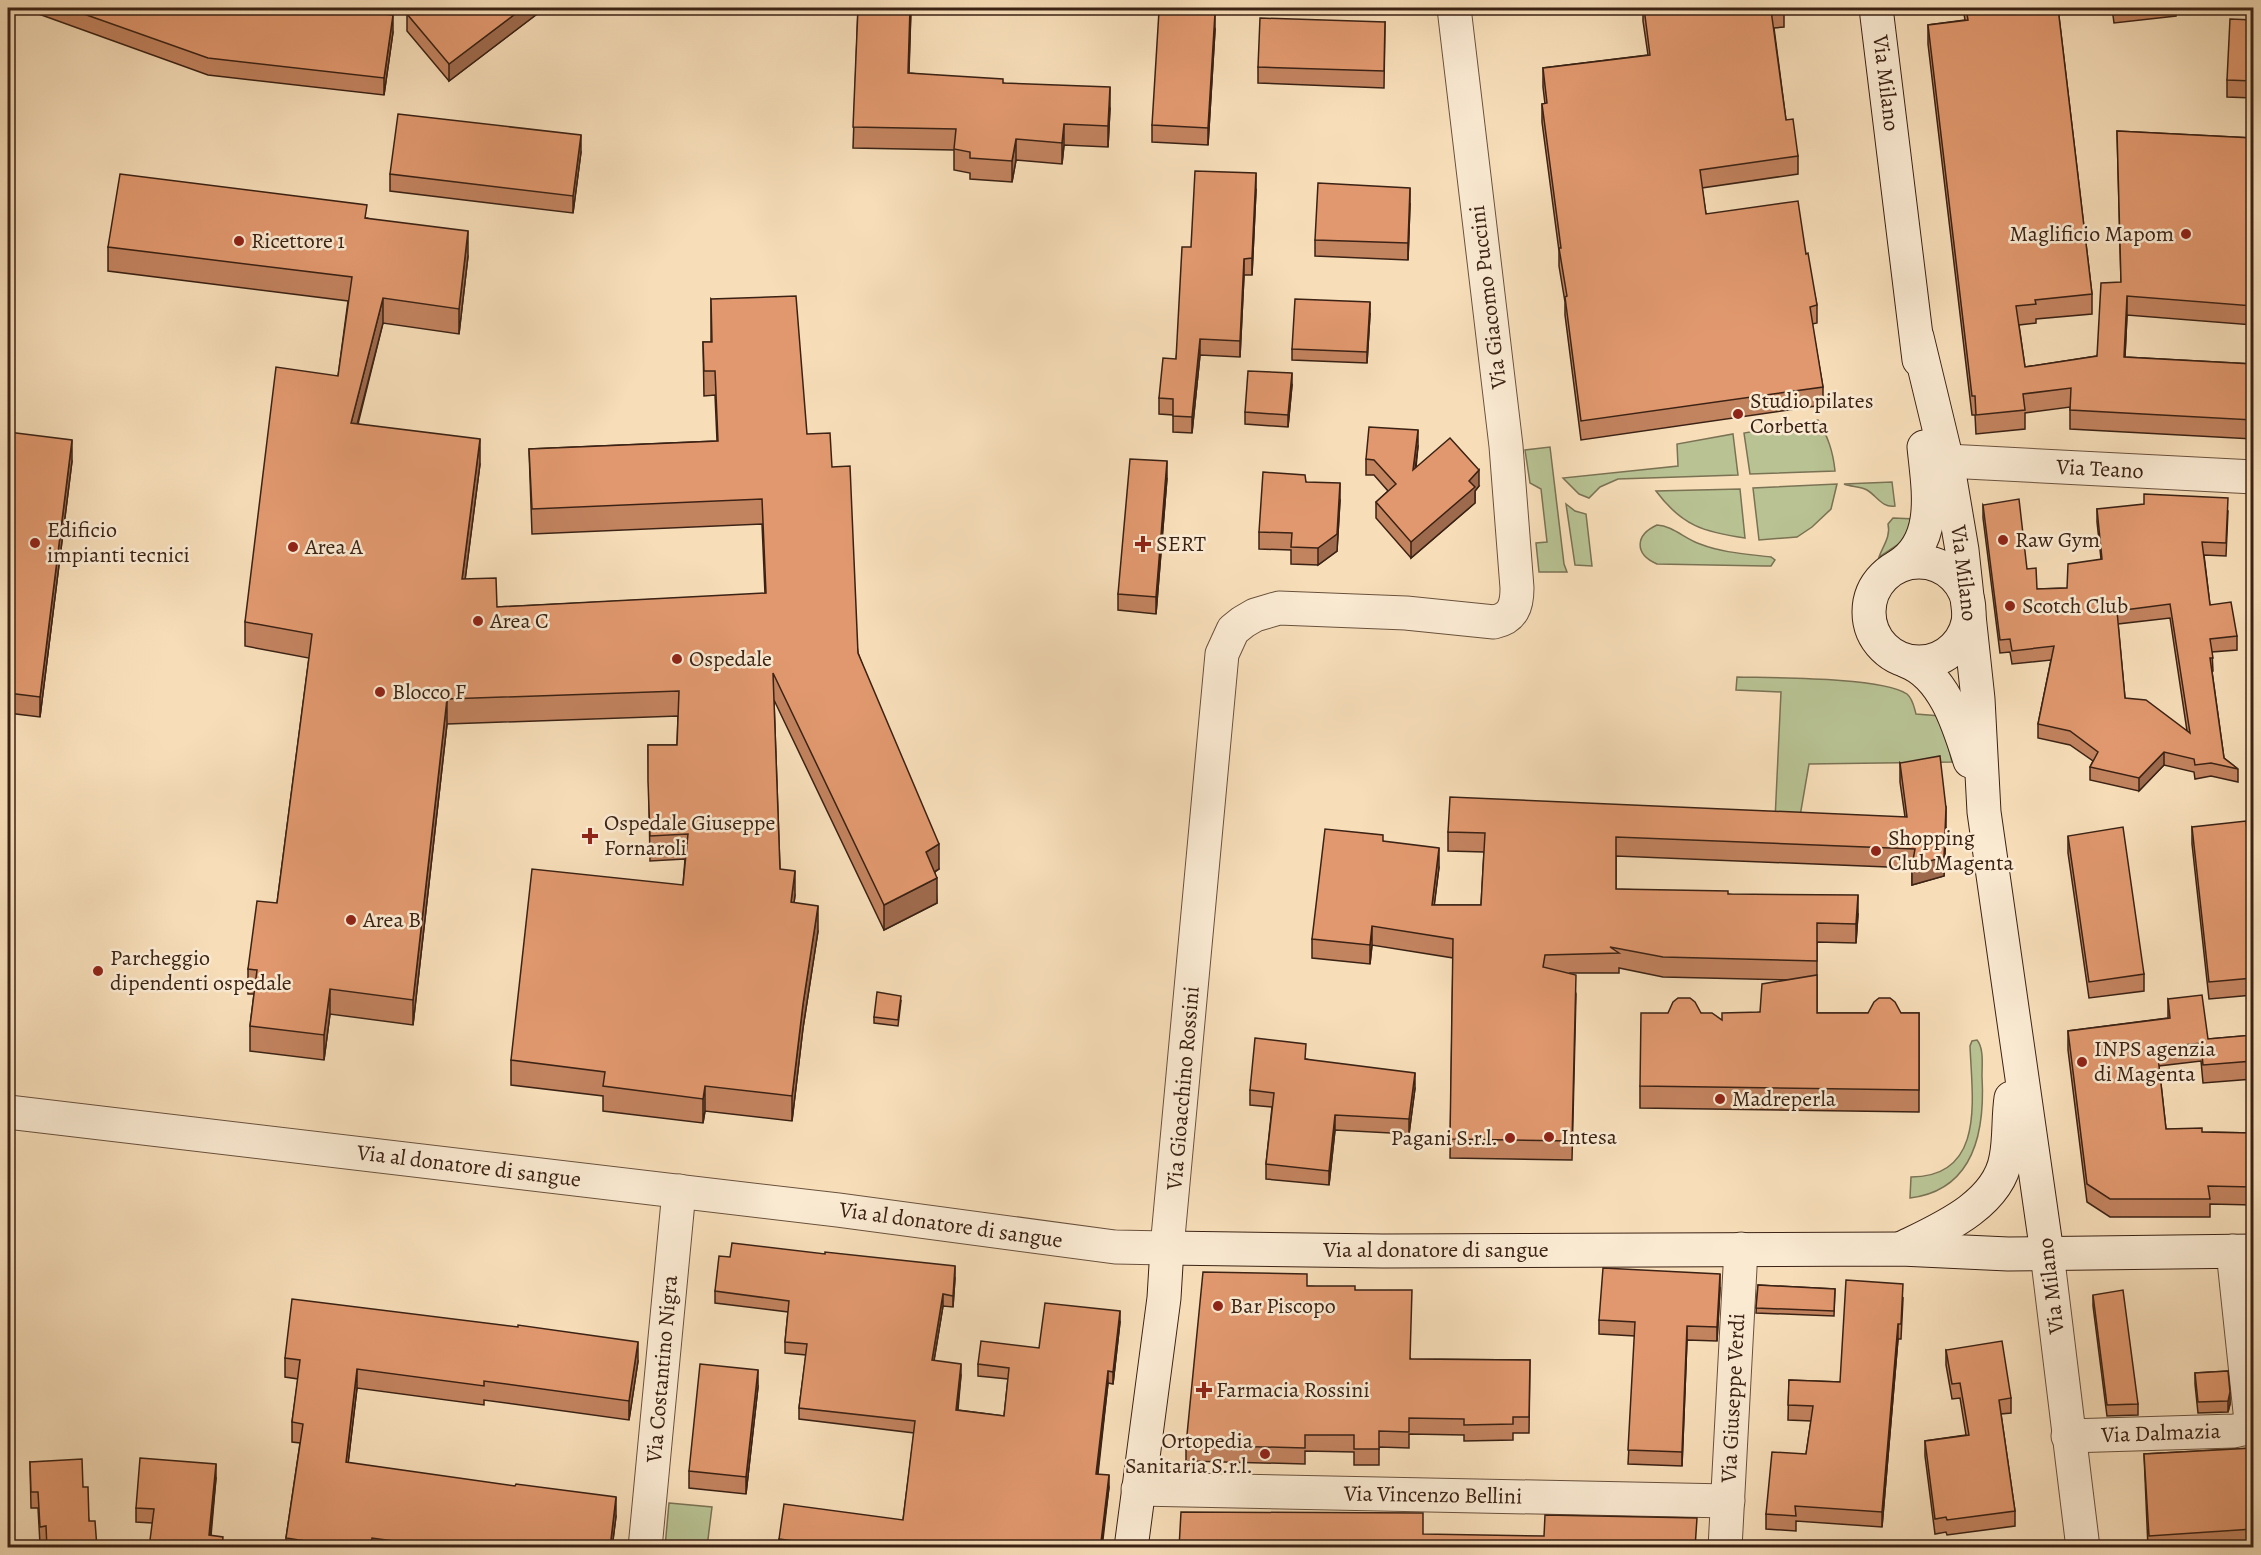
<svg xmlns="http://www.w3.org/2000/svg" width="2261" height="1555" font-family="Alegreya,serif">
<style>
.green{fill:#b8c293;stroke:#7a7254;stroke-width:1.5}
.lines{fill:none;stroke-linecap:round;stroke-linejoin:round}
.street-casing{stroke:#6a513d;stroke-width:35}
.secondary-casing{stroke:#3b2214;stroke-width:35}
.street{stroke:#faead2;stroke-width:33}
.secondary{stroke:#faead2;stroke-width:33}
.wall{fill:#c2835f;stroke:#3b2214;stroke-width:1.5;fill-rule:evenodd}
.shaded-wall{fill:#9e6a4d;stroke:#3b2214;stroke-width:1.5}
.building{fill:#e1986e;stroke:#3b2214;stroke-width:1.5;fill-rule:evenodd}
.poi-dot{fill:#8f2418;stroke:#faead2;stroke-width:2}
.labels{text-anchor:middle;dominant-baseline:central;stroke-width:5;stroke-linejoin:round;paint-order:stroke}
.street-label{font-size:22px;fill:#3b2214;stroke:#faead2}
.poi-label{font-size:22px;fill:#3b2214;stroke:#faead2;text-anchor:start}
</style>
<rect width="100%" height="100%" fill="#f7deb9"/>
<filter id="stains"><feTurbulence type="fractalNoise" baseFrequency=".00333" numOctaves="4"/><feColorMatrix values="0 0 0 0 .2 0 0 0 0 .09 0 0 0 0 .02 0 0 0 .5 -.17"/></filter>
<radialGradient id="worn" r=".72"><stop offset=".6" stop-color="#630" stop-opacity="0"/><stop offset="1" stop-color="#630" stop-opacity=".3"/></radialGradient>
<g class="green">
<path d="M1818 420C1828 437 1833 451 1835 471L1750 474 1744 433Z"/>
<path d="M1733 434 1738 475 1618 479 1600 487 1589 498 1579 494 1563 478 1678 466 1677 444Z"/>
<path d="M1550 447 1564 564 1567 572H1539L1536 543 1547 542 1541 489 1530 483 1525 450Z"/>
<path d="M1892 482 1895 506C1882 508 1877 496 1867 490 1860 486 1851 487 1844 484Z"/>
<path d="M1837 484 1831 509 1812 527 1797 537 1759 540 1753 488Z"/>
<path d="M1740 489 1745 538C1704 532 1682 526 1656 491Z"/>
<path d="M1566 504 1575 511 1586 514 1592 566 1575 565Z"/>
<path d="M1893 518 1915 519 1903 541 1879 557C1883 546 1891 536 1888 524Z"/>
<path d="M1657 525C1673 526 1685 539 1700 544 1723 553 1747 554 1771 557L1775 560 1771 566H1765L1657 564C1634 554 1635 535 1657 525Z"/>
<path d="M1737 677C1771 678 1882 677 1907 694 1913 699 1914 707 1916 714L1941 716 1952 762 1809 764 1799 822 1775 820 1781 692 1736 690Z"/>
<path d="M1977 1040C1984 1048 1982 1065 1982 1076 1985 1129 1975 1190 1910 1198L1911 1177C1986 1177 1972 1098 1970 1046L1972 1041Z"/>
<path d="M669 1503 712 1507 707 1547H665Z"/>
</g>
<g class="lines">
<defs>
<g id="street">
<path d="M1947 461 2254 477"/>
<path d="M8 1112 838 1210 1115 1247 1167 1248 1222 654 1233 630 1243 622 1255 615 1279 608 1406 613 1494 622C1513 618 1517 606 1517 588L1506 446 1454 8"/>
<path d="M2047 1253 2083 1548"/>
<path d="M2068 1436 2234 1431 2243 1429 2251 1421 2233 1251"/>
<path d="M1138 1489 1728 1501"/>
<path d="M645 1548 679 1191"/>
<path d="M1725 1548 1741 1249"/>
</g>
<g id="secondary">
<path d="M1876 8 1919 360"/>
<path d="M1917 337 1947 461 1962 550 1978 699 1984 812 2047 1253"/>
<circle cx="1919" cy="612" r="50"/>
<path d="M1898 566C1939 541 1928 488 1924 447"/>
<path d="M1906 661C1944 675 1959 726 1970 761"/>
<path d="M1902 1248C1941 1229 1998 1205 2006 1158 2010 1138 2008 1118 2011 1098"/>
<path d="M1131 1548 1164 1298 1167 1248 1383 1251 1901 1249 2008 1254 2254 1251"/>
</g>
</defs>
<use href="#street" class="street-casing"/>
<use href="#secondary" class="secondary-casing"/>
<use href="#street" class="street"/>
<use href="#secondary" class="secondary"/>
</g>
<g class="wall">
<path d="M22 8H330L393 32 384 95 208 75Z"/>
<path d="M545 8 449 81 407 31V14Z"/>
<path d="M858 8H911L909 73 1003 83 1110 108 1108 147 1064 145 1062 164 1016 160 1012 182 970 179V173L954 170V150L853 148Z"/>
<path d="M1643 8H1784V27L1774 28 1786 120 1798 156V174L1702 188 1706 214 1806 254 1817 305V323L1812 324 1823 387V405L1581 440 1565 315V302L1559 266V251L1542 122V104H1545L1543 87V68L1648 55 1643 21Z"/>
<path d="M1963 8H2058L2092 294V314L2036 319V323L2019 325 2025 367 2097 356 2121 282 2117 131 2253 138V325L2127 315 2125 357 2253 364V439L2070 429V407L2025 413V429L1976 434 1975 415H1972L1928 44V25L1965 20Z"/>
<path d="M2112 8H2176V16L2114 23Z"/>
<path d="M2253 20V98L2227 97V80Z"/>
<path d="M1385 22 1384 88 1258 83V67Z"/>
<path d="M1215 30 1208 145 1152 142V125Z"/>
<path d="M581 152 573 213 390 191V174Z"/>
<path d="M1256 190 1252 275H1244L1240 357 1200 355 1192 433 1173 432V415L1159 414V398L1176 359 1191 247Z"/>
<path d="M1410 204 1408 260 1315 256V240Z"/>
<path d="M367 218 468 256 459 334 383 323 358 424 480 464 465 579 497 607 765 594 762 524 532 534 529 449 717 441 715 395 704 396 703 342H711V299L807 434 832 467 858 653 939 869 935 872 937 903 884 930 774 700 780 869 795 895 794 903 818 931 803 1028 792 1121 705 1111 703 1123 603 1111V1096L511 1085V1060L683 885 685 859 650 861 648 745H677L678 716 447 724 413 1025 330 1014 324 1060 250 1051V1026L254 994H248V969L277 903 309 658 245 646V622L338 376 348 301 108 271V247Z"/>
<path d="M1370 314 1367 363 1292 360V349Z"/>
<path d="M1292 385 1288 427 1245 424V412Z"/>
<path d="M8 432 72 461 40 717 8 713Z"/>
<path d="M1418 446 1416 468 1479 486 1475 491V503L1411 558 1376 518V502L1388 491 1374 475H1366V459Z"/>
<path d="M1167 478 1156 614 1118 610V594Z"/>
<path d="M1306 482 1340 500 1337 551 1318 565 1291 564V550L1259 549V532Z"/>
<path d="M1983 505 2027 569 2037 589 2067 588 2101 559 2097 522V509L2228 511 2226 556 2204 555 2210 605 2237 636V650L2212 652 2213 671H2212L2224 758 2238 769V782L2211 776 2195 779 2194 772 2164 765 2139 791 2090 780V767L2093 761 2070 745 2038 738V724L2051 660 2012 664 2010 652 2000 653 1983 518ZM2170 618 2187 731 2125 698 2118 624Z"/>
<path d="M1900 763 1946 828 1944 876 1912 885V868L1616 856V889L1728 894 1858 914 1856 943 1817 942V1013H1919V1112L1640 1108V1086L1701 1013 1722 1020 1760 1012 1791 980 1663 977 1619 968V973H1570L1576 994 1572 1160 1450 1158 1453 958 1372 945 1370 964 1312 958V939L1383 841 1439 867 1434 905H1481L1484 852 1448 851V832L1905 817 1900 782Z"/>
<path d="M2192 827 2253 880V995L2209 999 2192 844Z"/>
<path d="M2068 836 2144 974V991L2089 998 2068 853Z"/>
<path d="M2168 999 2208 1039 2253 1035V1079L2203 1083 2201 1061 2159 1066 2166 1129 2202 1132 2253 1133V1205L2210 1204V1217H2110L2087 1202 2068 1050V1031L2168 1018Z"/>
<path d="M901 1001 898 1026 874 1023V1017Z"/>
<path d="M1306 1059 1415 1088 1409 1134 1335 1130 1329 1185 1266 1179V1164L1272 1107 1250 1105V1090Z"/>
<path d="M730 1257 955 1278 953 1307 943 1306 934 1361 961 1375 958 1410 1004 1416 1008 1379 978 1376V1364L1039 1348 1120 1322 1113 1384 1108 1383 1098 1474 1109 1487 1102 1548H779V1539L903 1520 914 1433 799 1419V1408L806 1355 785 1353V1342L788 1312 715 1303V1291Z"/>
<path d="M1758 1285 1835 1289 1834 1316 1756 1313Z"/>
<path d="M1307 1286 1355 1290 1411 1359 1530 1360 1529 1433H1513V1440L1464 1441V1435L1409 1434V1448L1379 1447V1465H1354V1452L1305 1451V1464L1186 1461V1445Z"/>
<path d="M1720 1288 1717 1341 1687 1340 1682 1466 1628 1464 1635 1336 1599 1334V1320Z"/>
<path d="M2093 1295 2138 1404V1415L2107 1416 2093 1306Z"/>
<path d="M1903 1299 1901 1339H1898L1882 1527 1796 1521V1531L1766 1529V1514L1806 1454 1811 1421 1788 1420 1789 1380 1840 1382Z"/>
<path d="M1946 1350 2011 1398V1413L2001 1414 2015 1511V1526L1947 1535 1946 1532 1935 1534 1925 1456V1441L1966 1435 1960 1398 1952 1399 1946 1365Z"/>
<path d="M285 1358 638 1361 629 1420 484 1400V1405L357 1388 348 1463 616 1516 612 1548H286V1538L300 1443 292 1442V1422L298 1379 285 1377Z"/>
<path d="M2228 1371 2230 1404 2228 1412 2198 1413 2195 1384V1373Z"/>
<path d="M758 1387 746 1494 689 1488V1471Z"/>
<path d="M2253 1448V1546L2228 1548H2148L2144 1454Z"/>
<path d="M30 1462 83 1487 89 1521 97 1548H47L46 1543 40 1544 38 1508H31Z"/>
<path d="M216 1478 211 1536 223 1548 152 1523 136 1522V1508Z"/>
</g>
<g class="shaded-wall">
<path d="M523 8H545L449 81V64Z"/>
<path d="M910 8H911L908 94V73Z"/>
<path d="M1215 13V30L1208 145V128Z"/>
<path d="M393 15V32L384 95V78Z"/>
<path d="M1110 87V108L1108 147V126Z"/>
<path d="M1064 124V145L1062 164V143Z"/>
<path d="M581 135V152L573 213V196Z"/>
<path d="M1016 139V160L1012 182V161Z"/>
<path d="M1256 173V190L1252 275V258Z"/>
<path d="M1410 188V204L1408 260V243Z"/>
<path d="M468 231V256L459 334V309Z"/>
<path d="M1244 259V275L1240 357V341Z"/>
<path d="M2127 296V315L2124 376V357Z"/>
<path d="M383 298V323L351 448V423Z"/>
<path d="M1370 302V314L1367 363V352Z"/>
<path d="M1200 339V355L1192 433V417Z"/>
<path d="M1292 373V385L1288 427V415Z"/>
<path d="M1418 430V446L1413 486V470Z"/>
<path d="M480 439V464L462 604V579Z"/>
<path d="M72 440V461L40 717V697Z"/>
<path d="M1167 461V478L1156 614V597Z"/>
<path d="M1479 470V486L1475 491V503L1411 558V542Z"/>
<path d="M1340 483V500L1337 551 1318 565V548Z"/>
<path d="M447 699V724L413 1025V1000Z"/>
<path d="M2164 752V765L2139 791V778Z"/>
<path d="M1946 808V828L1944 876 1912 885V866Z"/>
<path d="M939 844V869L926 877V852Z"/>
<path d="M1439 848V867L1432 924V905Z"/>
<path d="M795 871V895L791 927V902Z"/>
<path d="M937 878V903L884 930V905Z"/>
<path d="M1858 895V914L1856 943V924Z"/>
<path d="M818 906V931L803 1028 792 1121V1096L803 1004Z"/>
<path d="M1372 926V945L1370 964V945Z"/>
<path d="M330 989V1014L324 1060V1035Z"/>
<path d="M1415 1073V1088L1409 1134V1119Z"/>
<path d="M705 1086V1111L703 1123V1099Z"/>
<path d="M1335 1115V1130L1329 1185V1171Z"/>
<path d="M955 1266V1278L953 1307V1296Z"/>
<path d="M1720 1274V1288L1717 1341V1327Z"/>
<path d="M943 1294V1306L932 1372V1360Z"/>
<path d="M1120 1311V1322L1113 1384V1372Z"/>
<path d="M1898 1324V1339L1882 1527V1512Z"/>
<path d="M1687 1326V1340L1682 1466V1452Z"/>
<path d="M638 1342V1361L629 1420V1401Z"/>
<path d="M961 1364V1375L956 1421V1410Z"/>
<path d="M357 1369V1388L346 1481V1462Z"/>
<path d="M758 1370V1387L746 1494V1477Z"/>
<path d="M1108 1371V1383L1096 1485V1474Z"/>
<path d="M2230 1392V1404L2228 1412V1401Z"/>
<path d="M216 1464V1478L209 1548V1535Z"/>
<path d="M1109 1475V1487L1101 1548V1542Z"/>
<path d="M616 1497V1516L612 1548H610Z"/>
</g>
<g class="building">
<path d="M67 8H330L393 15 384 78 208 58Z"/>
<path d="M415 8H523L449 64 407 14Z"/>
<path d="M858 8H910L908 73 1003 79V83L1110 87 1108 126 1064 124 1062 143 1016 139 1012 161 970 158V152L954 149 956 129 853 127Z"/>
<path d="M1644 8H1784V9L1771 10 1786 120 1793 119 1798 156 1700 170 1706 214 1798 201 1806 254 1808 253 1817 305 1810 307 1823 387 1581 421 1565 297 1567 296 1559 248H1561L1542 104 1547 103 1543 68 1650 55Z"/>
<path d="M1966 8H2058L2092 294 2035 300 2036 304 2016 306 2025 367 2097 356 2101 283 2121 282 2117 131 2253 138V306L2127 296 2124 357 2253 364V420L2070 410 2071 388 2023 394 2025 410 1976 415 1975 396H1972L1928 25 1968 20Z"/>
<path d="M1159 11 1215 13 1208 128 1152 125Z"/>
<path d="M1260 18 1385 22 1384 71 1258 67Z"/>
<path d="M2230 19 2253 20V81L2227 80Z"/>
<path d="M398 114 581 135 573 196 390 174Z"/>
<path d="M1195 171 1256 173 1252 258 1244 259 1240 341 1200 339 1192 417 1173 416V399L1159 398 1163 358 1176 359 1182 247H1191Z"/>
<path d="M120 174 367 205 365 218 468 231 459 309 383 298 351 423 480 439 462 579 496 578 497 607 766 593 762 499 532 509 529 449 718 441 715 371H704L703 342H712L711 299 796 296 807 434 830 433 832 467 850 466 858 653 939 844 926 852 937 878 884 905 773 673 780 869 795 871 791 902 818 906 803 1004 792 1096 705 1086 703 1099 603 1086 605 1072 511 1060 532 869 683 885 688 834 650 836 648 781V745H677L679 691 447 699 413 1000 330 989 324 1035 250 1026 257 970 248 969 257 901 277 903 312 634 245 622 276 367 338 376 352 277 108 247Z"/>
<path d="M1318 183 1410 188 1408 243 1315 240Z"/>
<path d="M1295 299 1370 302 1367 352 1292 349Z"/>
<path d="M1248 371 1292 373 1288 415 1245 412Z"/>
<path d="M1369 427 1418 430 1413 470 1450 438 1479 470 1469 481 1475 487 1411 542 1376 502 1396 484 1374 460 1366 459Z"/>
<path d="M8 432 72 440 40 697 8 693Z"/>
<path d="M1130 459 1167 461 1156 597 1118 594Z"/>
<path d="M1263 472 1305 475 1306 482 1340 483 1337 534 1318 548 1291 547 1292 533 1259 532Z"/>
<path d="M2144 494 2228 498 2226 543 2202 542 2210 605 2231 602 2237 636 2210 639 2213 658H2210L2224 758 2238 769 2211 763 2195 765 2194 759 2164 752 2139 778 2090 767 2098 752 2070 731 2038 724 2054 646 2012 651 2010 639 2000 640 1983 505 2019 499 2027 569 2036 568 2037 589 2067 588 2068 564 2102 559 2097 509 2144 504ZM2170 604 2190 733 2146 700 2125 698 2117 611Z"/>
<path d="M1940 756 1946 808 1944 857 1912 866 1915 849 1616 837V889L1728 891V894L1858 895 1856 924 1817 923V961L1663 957 1610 947 1619 953 1545 955 1543 967 1576 975 1572 1141 1450 1139 1453 939 1372 926 1370 945 1312 939 1325 829 1383 835V841L1439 848 1432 905H1481L1485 833 1448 832 1450 797 1907 817 1900 763Z"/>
<path d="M2246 821 2253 880V894L2251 895 2253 918V978L2209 982 2192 827Z"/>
<path d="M2123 827 2144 974 2089 982 2068 836Z"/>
<path d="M1817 975V1013H1868L1874 1002 1879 998H1890L1895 1002 1901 1013H1919V1090L1640 1086 1641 1013H1668L1673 1002 1678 998H1690L1695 1002 1701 1013H1712L1722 1020V1013L1760 1012 1762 984Z"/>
<path d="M877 992 901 996 898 1020 874 1017Z"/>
<path d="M2202 995 2208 1039 2253 1035V1061L2203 1065 2201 1043 2157 1048 2166 1129 2202 1128V1132L2253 1133V1187L2208 1186 2210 1199H2110L2087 1184 2068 1031 2170 1018 2168 999Z"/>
<path d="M1255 1038 1306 1044 1305 1059 1415 1073 1409 1119 1335 1115 1329 1171 1266 1164 1274 1093 1250 1090Z"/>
<path d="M732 1243 825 1254V1252L955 1266 953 1296 943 1294 932 1360 961 1364 956 1410 1004 1416 1009 1368 978 1364 981 1341 1039 1348 1045 1303 1120 1311 1113 1372 1108 1371 1096 1474 1109 1475 1101 1542 1096 1541V1548H845L779 1539 784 1504 903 1520 915 1421 799 1408 807 1344 785 1342 789 1301 715 1291 719 1256 730 1257Z"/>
<path d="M1603 1268 1720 1274 1717 1327 1687 1326 1682 1452 1628 1450 1635 1322 1599 1320Z"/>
<path d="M1203 1272 1307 1274V1286H1355V1290H1412L1410 1359 1530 1360 1529 1417H1513V1424L1464 1425V1419L1409 1418V1432L1379 1431V1449H1354V1435H1305V1448L1186 1445Z"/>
<path d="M1846 1280 1903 1284 1901 1324H1898L1882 1512 1795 1506 1796 1516 1766 1514 1772 1452 1806 1454 1813 1406 1788 1405 1789 1380 1840 1382Z"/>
<path d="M1758 1285 1835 1289 1834 1311 1756 1308Z"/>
<path d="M2123 1290 2138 1404 2107 1405 2093 1295Z"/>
<path d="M292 1299 518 1327V1325L638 1342 629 1401 484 1381V1386L357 1369 346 1462 515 1486 516 1484 616 1497 610 1548H446L372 1538 370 1548H304L305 1541 286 1538 303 1424 292 1422 300 1360 285 1358Z"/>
<path d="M2002 1341 2011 1398 1999 1400 2015 1511 1947 1520 1946 1517 1935 1519 1925 1441 1969 1435 1960 1383 1952 1384 1946 1350Z"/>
<path d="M700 1364 758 1370 746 1477 689 1471Z"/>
<path d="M2228 1371 2230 1392 2228 1401 2198 1402 2195 1373Z"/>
<path d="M2253 1448V1529L2149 1536 2144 1454Z"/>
<path d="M140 1458 216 1464 209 1535 223 1537 222 1548H149L154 1509 136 1508Z"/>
<path d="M82 1459 83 1487H88L89 1521H95L97 1548H47L46 1526 40 1527 38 1492H31L30 1462Z"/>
<path d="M1181 1512 1423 1513V1534L1544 1536 1545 1515 1697 1518 1695 1548H1179Z"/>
</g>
<g class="poi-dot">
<circle cx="2186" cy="234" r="6"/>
<circle cx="239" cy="241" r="6"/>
<circle cx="1738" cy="414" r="6"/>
<circle cx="2003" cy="540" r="6"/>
<circle cx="35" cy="543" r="6"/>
<path d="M1140 535h6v6h6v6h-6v6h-6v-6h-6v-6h6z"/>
<circle cx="293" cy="547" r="6"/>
<circle cx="2010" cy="606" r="6"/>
<circle cx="478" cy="621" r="6"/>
<circle cx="677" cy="659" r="6"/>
<circle cx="380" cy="692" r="6"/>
<path d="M587 827h6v6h6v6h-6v6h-6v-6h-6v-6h6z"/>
<circle cx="1876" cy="851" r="6"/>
<circle cx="351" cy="920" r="6"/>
<circle cx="98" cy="971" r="6"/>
<circle cx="2082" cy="1062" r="6"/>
<circle cx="1720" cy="1099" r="6"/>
<circle cx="1549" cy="1137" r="6"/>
<circle cx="1510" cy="1138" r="6"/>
<circle cx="1218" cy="1306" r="6"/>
<path d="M1201 1381h6v6h6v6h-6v6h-6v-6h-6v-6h6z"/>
<circle cx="1265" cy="1454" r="6"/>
</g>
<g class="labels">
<g class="street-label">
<text transform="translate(1886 83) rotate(83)">Via Milano</text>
<text transform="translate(1488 297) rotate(-97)">Via Giacomo Puccini</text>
<text transform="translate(2100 469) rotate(3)">Via Teano</text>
<text transform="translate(1964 573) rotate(83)">Via Milano</text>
<text transform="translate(1183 1088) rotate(-85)">Via Gioacchino Rossini</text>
<text transform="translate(469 1166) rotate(7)">Via al donatore di sangue</text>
<text transform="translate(951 1225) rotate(8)">Via al donatore di sangue</text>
<text x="1436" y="1250">Via al donatore di sangue</text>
<text transform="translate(2051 1286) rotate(-97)">Via Milano</text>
<text transform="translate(662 1369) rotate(-85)">Via Costantino Nigra</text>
<text transform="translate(1733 1398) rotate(-87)">Via Giuseppe Verdi</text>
<text transform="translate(2161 1433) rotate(-2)">Via Dalmazia</text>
<text transform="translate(1433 1495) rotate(1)">Via Vincenzo Bellini</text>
</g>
<g class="poi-label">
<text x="2174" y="234" text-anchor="end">Maglificio Mapom</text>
<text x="251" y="241">Ricettore 1</text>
<text x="1750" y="401">Studio pilates<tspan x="1750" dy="25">Corbetta</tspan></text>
<text x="47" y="530">Edificio<tspan x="47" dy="25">impianti tecnici</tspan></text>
<text x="2015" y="540">Raw Gym</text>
<text x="1156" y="544">SERT</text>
<text x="305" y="547">Area A</text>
<text x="2022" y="606">Scotch Club</text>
<text x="490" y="621">Area C</text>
<text x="689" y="659">Ospedale</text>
<text x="392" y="692">Blocco F</text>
<text x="604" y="823">Ospedale Giuseppe<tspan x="604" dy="25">Fornaroli</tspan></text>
<text x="1888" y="838">Shopping<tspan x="1888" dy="25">Club Magenta</tspan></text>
<text x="363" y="920">Area B</text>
<text x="110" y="958">Parcheggio<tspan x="110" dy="25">dipendenti ospedale</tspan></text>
<text x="2094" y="1049">INPS agenzia<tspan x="2094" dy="25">di Magenta</tspan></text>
<text x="1732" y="1099">Madreperla</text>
<text x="1561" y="1137">Intesa</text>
<text x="1498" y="1138" text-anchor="end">Pagani S.r.l.</text>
<text x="1230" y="1306">Bar Piscopo</text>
<text x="1216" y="1390">Farmacia Rossini</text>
<text x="1253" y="1441" text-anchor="end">Ortopedia<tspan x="1253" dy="25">Sanitaria S.r.l.</tspan></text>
</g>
</g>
<rect width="2261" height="1555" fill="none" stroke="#f7deb9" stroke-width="30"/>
<rect x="9" y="9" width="2243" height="1537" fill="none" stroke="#3b2214" stroke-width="3"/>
<rect x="15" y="15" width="2231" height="1525" fill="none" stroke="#3b2214" stroke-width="1.5"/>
<rect width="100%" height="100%" filter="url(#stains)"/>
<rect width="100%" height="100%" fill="url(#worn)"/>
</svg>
